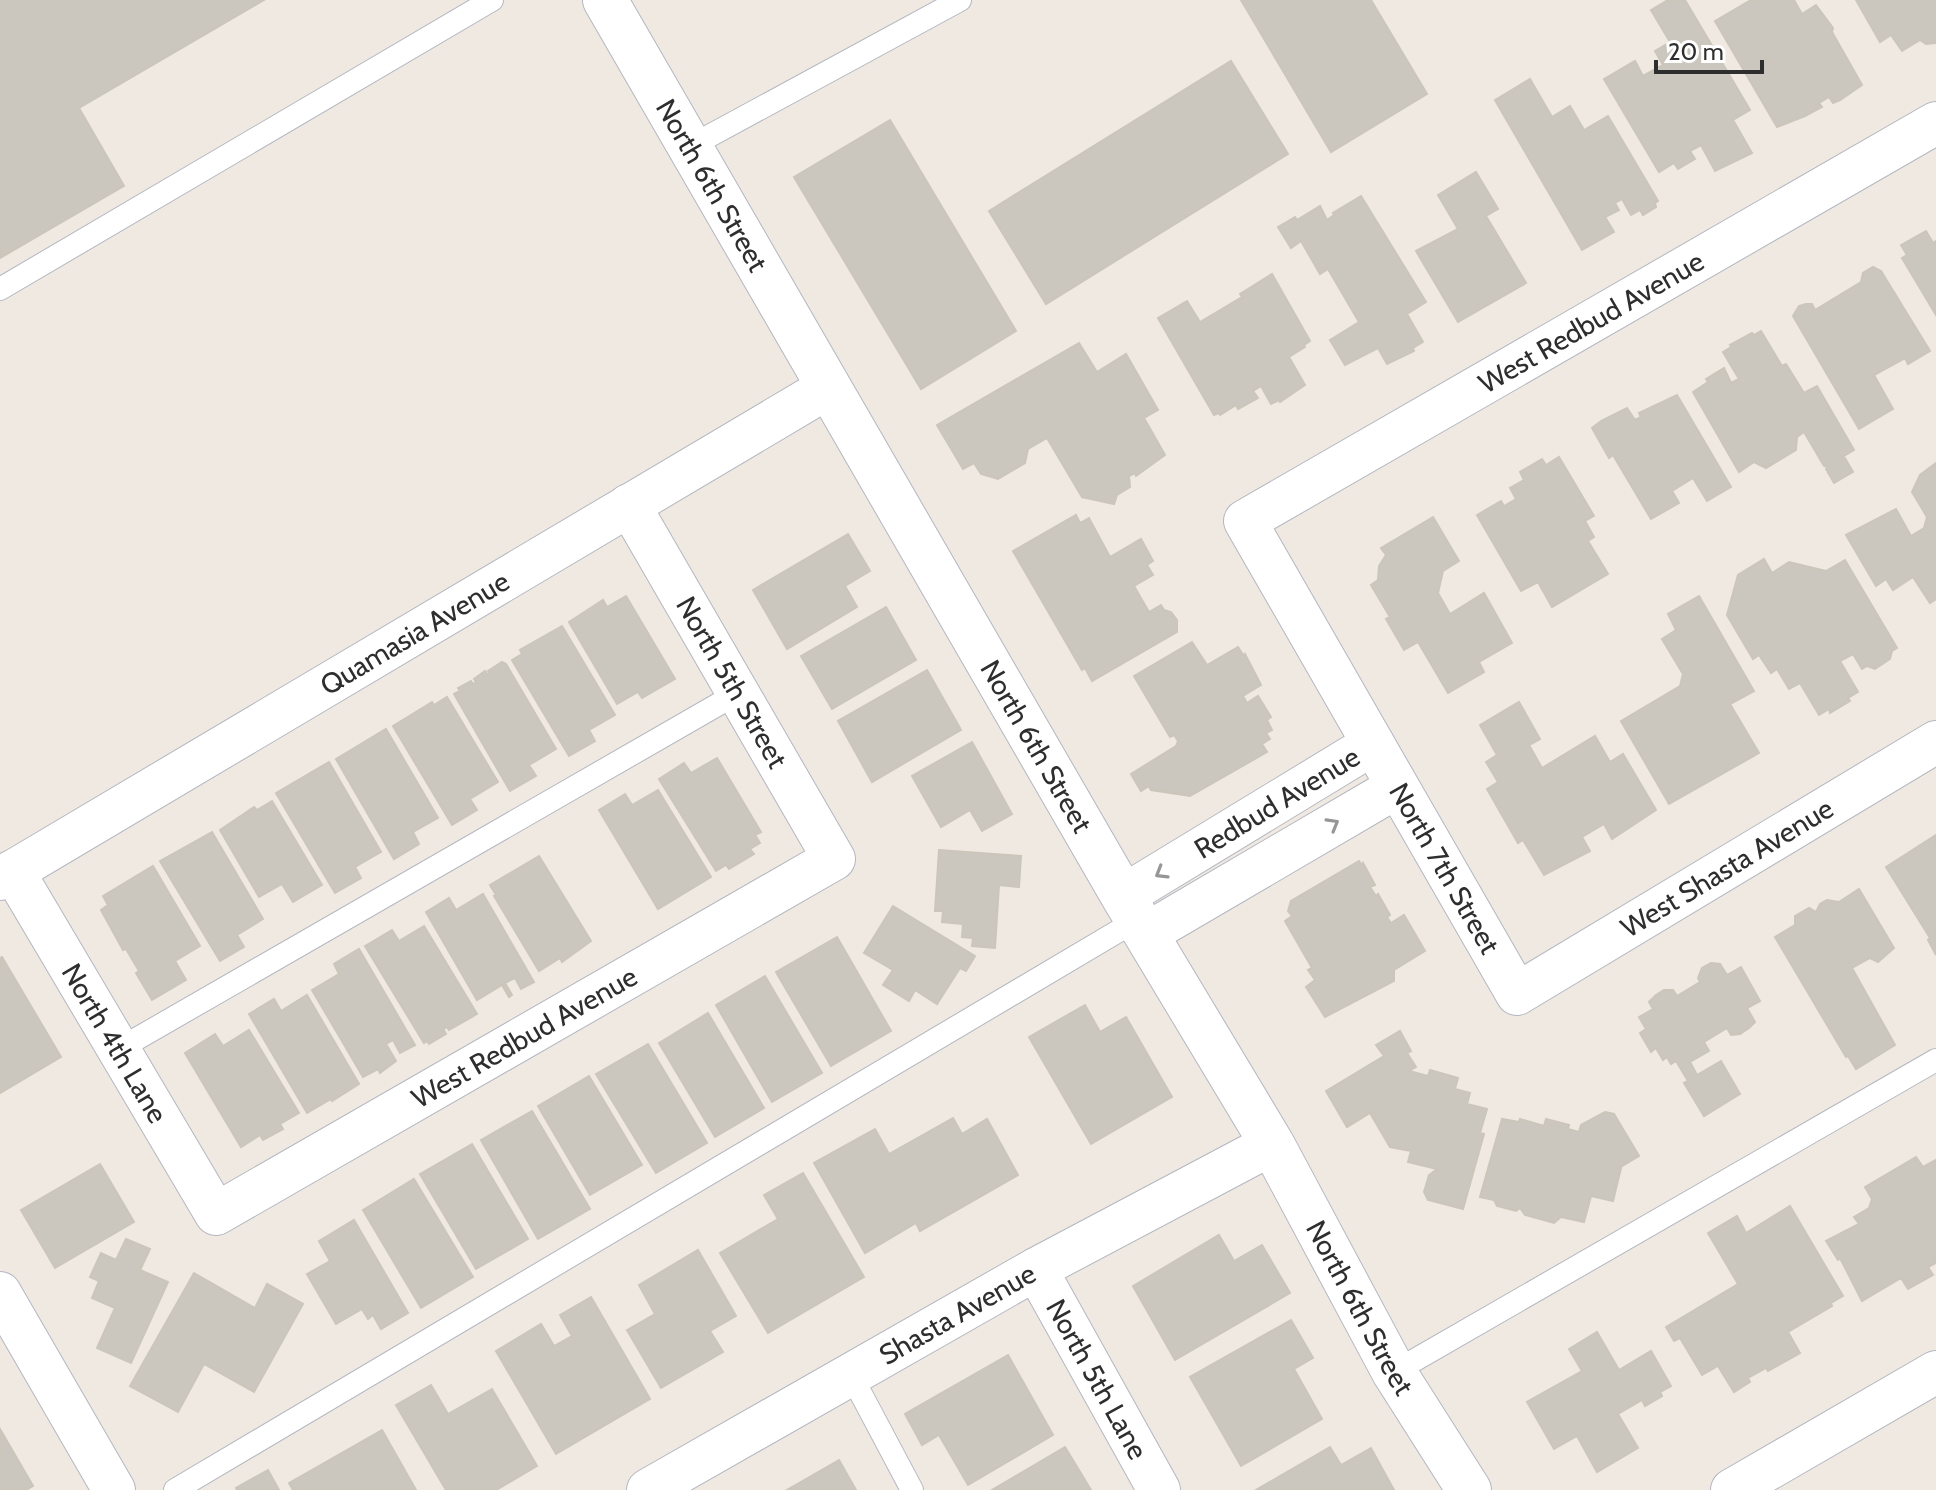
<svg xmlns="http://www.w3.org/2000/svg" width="1936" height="1490" font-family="Cabin,sans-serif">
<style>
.building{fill:#cbc7bf;stroke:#cbc5ba;stroke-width:2}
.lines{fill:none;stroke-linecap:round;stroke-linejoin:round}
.service-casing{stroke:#b4b7c1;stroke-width:24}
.minor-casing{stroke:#b4b7c1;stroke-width:44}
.tertiary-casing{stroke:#b4b7c1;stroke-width:46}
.service{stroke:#fff;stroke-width:22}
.minor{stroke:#fff;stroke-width:42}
.tertiary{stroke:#fff;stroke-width:44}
.oneway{stroke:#969696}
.labels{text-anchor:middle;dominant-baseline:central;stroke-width:8;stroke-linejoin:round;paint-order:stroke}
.street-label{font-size:28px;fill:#2e2e2e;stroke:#fff}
</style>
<rect width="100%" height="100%" fill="#efe9e1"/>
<g class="building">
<path d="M0 0H264L79 108 124 186 0 258Z"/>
<path d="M1241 0H1371L1427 94 1331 152Z"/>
<path d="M1668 0H1685L1750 110 1733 120 1752 153 1715 171 1701 145 1690 151 1695 159 1678 169 1674 163 1659 172 1604 79 1635 61 1643 76 1663 65 1655 51 1670 42 1651 10Z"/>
<path d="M1751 0H1794L1802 14 1816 5 1833 28 1832 32 1862 85 1840 100 1833 103 1829 97 1819 103 1822 107 1805 116 1777 127 1715 21Z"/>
<path d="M1856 0H1936V43L1926 44 1920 40 1902 51 1891 35 1880 42Z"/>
<path d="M1231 61 1288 154 1046 304 989 211Z"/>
<path d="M1530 79 1552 117 1570 106 1584 130 1608 116 1658 201 1655 203 1656 207 1643 215 1640 210 1631 215 1622 199 1615 203 1619 210 1605 217 1614 232 1582 250 1495 100Z"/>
<path d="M890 120 1016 331 921 389 794 177Z"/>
<path d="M1476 172 1498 209 1486 216 1526 283 1458 322 1416 251 1458 229 1438 195Z"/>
<path d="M1361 196 1426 302 1407 314 1423 342 1413 348 1414 351 1387 364 1378 348 1345 365 1330 340 1359 322 1328 269 1320 274 1301 241 1291 248 1278 227 1295 217 1297 220 1320 206 1327 220 1334 215 1333 213Z"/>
<path d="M1926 231 1933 243 1936 241V315L1902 258 1907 255 1901 245Z"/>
<path d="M1873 267 1881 271 1930 351 1908 364 1905 358 1874 375 1893 409 1859 429 1793 316 1799 306 1806 304H1812L1815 310 1861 282 1863 273Z"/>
<path d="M1272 274 1310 341 1304 345 1305 347 1289 357 1305 385 1280 402 1279 400 1271 404 1261 386 1253 391 1258 398 1238 409 1236 405 1220 415 1219 413 1214 415 1158 318 1187 301 1200 322 1242 297 1240 294Z"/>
<path d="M1761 331 1782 366 1786 364 1804 393 1817 386 1854 450 1839 459 1845 458 1853 472 1834 483 1826 469 1828 467 1824 466 1804 432 1797 437 1796 450 1766 468 1754 462 1739 472 1693 392 1708 382 1706 379 1724 368 1731 383 1739 379 1723 352 1731 347 1730 345 1752 333 1754 335Z"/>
<path d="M1079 343 1097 372 1126 354 1158 410 1144 418 1165 455 1136 476 1135 473 1129 476 1130 487 1117 495 1114 504 1082 497 1047 438 1028 449 1025 463 998 479 981 474 974 463 963 469 937 425Z"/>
<path d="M1677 395 1731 487 1707 501 1693 478 1672 491 1679 503 1651 519 1613 455 1609 458 1592 428 1601 421 1627 408 1635 420 1641 417 1639 413Z"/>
<path d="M1559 457 1594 516 1585 521 1594 537 1588 541 1608 574 1552 607 1538 582 1521 591 1477 515 1501 501 1504 506 1516 499 1510 488 1524 480 1520 472 1542 459 1546 465Z"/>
<path d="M1936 463V599L1930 603 1913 577 1893 590 1886 579 1876 586 1846 535 1896 509 1911 536 1924 528 1927 517 1912 492 1920 475Z"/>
<path d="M1076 515 1080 523 1089 518 1110 557 1141 539 1153 561 1147 565 1153 575 1134 586 1149 612 1161 605 1164 610 1171 612 1177 620V632L1092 681 1085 668 1082 670 1013 551Z"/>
<path d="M1433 517 1459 561 1443 571 1438 593 1450 614 1484 593 1512 643 1479 662 1484 672 1448 693 1418 642 1404 650 1386 619 1390 617 1371 585 1378 580 1379 566 1386 555 1381 548Z"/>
<path d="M848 534 870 571 845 586 857 607 787 649 753 590Z"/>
<path d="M1764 559 1772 573 1789 562 1826 571 1845 560 1897 648 1892 651 1890 659 1875 669 1867 666 1862 669 1853 654 1840 661 1858 692 1848 698 1850 701 1830 713 1829 709 1819 715 1800 683 1789 689 1777 669 1771 673 1759 655 1753 659 1727 615 1738 575Z"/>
<path d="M626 596 675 679 642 698 638 692 617 704 569 622 603 600 607 607Z"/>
<path d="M1699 596 1754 691 1730 704 1759 753 1669 804 1621 721 1680 686 1683 674 1662 639 1676 630 1668 614Z"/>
<path d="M886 607 916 660 832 709 801 656Z"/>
<path d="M562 626 615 715 589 730 595 741 569 756 512 660 522 654 520 650Z"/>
<path d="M1192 642 1207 665 1238 647 1244 656 1245 654 1261 685 1243 696 1247 703 1258 696 1271 717 1267 720 1272 730 1266 733 1270 739 1262 744 1267 752 1190 796 1151 790 1149 786 1141 791 1131 774 1176 746 1178 741 1174 735 1170 737 1134 676Z"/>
<path d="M502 662 506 664 556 749 529 765 536 776 510 791 454 694 460 691 458 688 471 681 473 684 476 682 474 679 485 671 488 675 490 674 488 671Z"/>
<path d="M927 670 961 730 872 782 838 721Z"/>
<path d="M447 697 498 782 470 799 477 810 452 825 393 726 432 702 434 705Z"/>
<path d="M1519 702 1540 739 1529 745 1542 768 1595 736 1610 762 1623 754 1656 810 1612 839 1604 824 1582 837 1590 851 1544 875 1523 840 1518 843 1487 789 1498 782 1486 762 1497 755 1480 725Z"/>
<path d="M386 729 438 818 413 832 419 844 394 859 336 759Z"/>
<path d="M972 742 1012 814 982 831 970 810 941 827 912 776Z"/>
<path d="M717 758 761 832 755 835 760 843 750 849 754 854 729 869 726 865 716 871 659 779 684 763 691 773Z"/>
<path d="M329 762 381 852 355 867 361 878 335 893 276 793Z"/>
<path d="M658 790 711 877 658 909 599 810 625 794 632 805Z"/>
<path d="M272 801 322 885 293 902 282 884 259 897 220 830 254 807 257 810Z"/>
<path d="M212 832 263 919 237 935 244 947 220 961 160 861Z"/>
<path d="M1936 835V955L1928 940 1930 938 1886 867Z"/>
<path d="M939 850 1021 856 1019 887 999 885 995 948 972 946 973 938 962 937 963 924 942 922 943 911H935Z"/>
<path d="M539 856 591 941 562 962 560 958 539 971 494 896 496 895 490 885Z"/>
<path d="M1359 861 1362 865 1363 863 1375 885 1370 887 1376 896 1378 894 1390 915 1387 917 1391 923 1404 915 1425 951 1394 970V981L1325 1017 1306 987 1315 980 1308 970 1312 968 1285 921 1292 916 1288 911 1291 901Z"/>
<path d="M153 866 200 946 175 961 186 980 152 1000 136 973 139 971 126 949 123 950 101 910 108 905 103 896Z"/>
<path d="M1859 889 1894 948 1878 962 1870 958 1852 968 1895 1045 1856 1069 1848 1056 1846 1057 1775 937 1795 925V916L1809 908 1816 912 1820 904 1827 900 1839 902Z"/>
<path d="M483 894 534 982 521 989 515 978 505 983 512 995 509 997 502 985 477 1000 426 912 449 898 456 910Z"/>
<path d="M893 906 975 956 966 971 960 968 937 1004 915 990 909 1001 883 985 893 970 864 953Z"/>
<path d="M424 926 477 1014 449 1030 447 1027 443 1029 446 1034 429 1044 427 1041 424 1043 365 946 392 930 399 941Z"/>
<path d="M837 937 891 1031 831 1066 776 972Z"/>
<path d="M359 949 415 1045 400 1053 393 1040 386 1044 396 1061 380 1073 378 1069 363 1077 312 990 339 974 334 964Z"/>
<path d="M2 957 61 1057 0 1093V958Z"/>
<path d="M1711 963 1720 964 1727 975 1741 967 1760 1001 1747 1008 1755 1022 1749 1028 1740 1034 1731 1035 1727 1028 1704 1042 1709 1051 1690 1062 1697 1075 1721 1061 1740 1094 1704 1116 1684 1083 1688 1081 1676 1061 1671 1064 1667 1057 1663 1060 1656 1048 1651 1052 1640 1033 1646 1029 1639 1017 1653 1009 1649 1002 1656 995 1664 990H1673L1677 996 1700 982 1698 978 1702 968Z"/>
<path d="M765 976 822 1073 772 1102 716 1005Z"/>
<path d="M307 995 359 1084 332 1101 331 1099 307 1113 249 1014 274 999 281 1011Z"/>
<path d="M1085 1005 1100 1032 1126 1017 1172 1097 1091 1144 1029 1037Z"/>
<path d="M708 1013 764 1108 715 1137 659 1043Z"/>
<path d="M249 1030 299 1113 280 1124 283 1129 263 1140 260 1135 241 1147 185 1053 215 1034 223 1046Z"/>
<path d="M1400 1031 1411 1051 1407 1053 1416 1067 1409 1071 1428 1076 1430 1070 1458 1078 1455 1089 1470 1093 1467 1104 1487 1109 1480 1133 1484 1134 1463 1209 1428 1200 1424 1192 1429 1175 1437 1169 1408 1162 1411 1151 1390 1147 1370 1113 1347 1127 1326 1091 1384 1056 1376 1045Z"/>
<path d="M648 1044 707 1143 656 1173 596 1074Z"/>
<path d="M589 1076 642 1165 590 1195 538 1106Z"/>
<path d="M532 1111 590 1209 538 1239 481 1140Z"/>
<path d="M1605 1112 1614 1114 1639 1156 1619 1168H1621L1613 1201 1591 1196 1584 1222 1561 1217 1554 1223 1525 1215 1520 1208 1516 1211 1497 1206 1494 1200 1480 1197 1502 1119 1519 1122 1520 1119 1544 1126 1546 1119 1569 1125 1568 1129 1579 1132 1581 1125Z"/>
<path d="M953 1118 962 1134 987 1119 1018 1175 920 1231 916 1223 865 1253 814 1163 875 1129 889 1154Z"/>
<path d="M472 1144 528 1239 476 1269 420 1174Z"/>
<path d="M1916 1157 1923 1167 1936 1160V1263L1928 1267 1933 1275 1908 1289 1901 1278 1862 1301 1840 1258 1838 1260 1826 1241 1859 1224 1854 1217 1869 1208 1872 1199 1865 1187Z"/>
<path d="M100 1164 134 1222 55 1268 21 1210Z"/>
<path d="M803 1173 864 1277 768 1333 720 1253 778 1219 764 1195Z"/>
<path d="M414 1179 473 1277 421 1308 363 1210Z"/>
<path d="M1790 1206 1843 1296 1831 1303 1832 1306 1788 1332 1800 1353 1768 1371 1766 1368 1748 1378 1750 1382 1734 1392 1718 1366 1702 1375 1680 1338 1674 1341 1666 1327 1738 1284 1708 1233 1737 1216 1746 1233Z"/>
<path d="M354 1220 408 1313 381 1329 373 1315 368 1319 362 1309 336 1324 307 1274 330 1261 319 1241Z"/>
<path d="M1219 1235 1234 1261 1262 1245 1290 1293 1175 1360 1133 1286Z"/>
<path d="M126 1239 150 1249 140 1270 168 1282 131 1363 97 1348 115 1308 92 1298 99 1281 90 1277 101 1253 116 1260Z"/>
<path d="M698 1250 736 1316 710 1331 723 1352 661 1388 627 1330 655 1314 639 1285Z"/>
<path d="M194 1273 255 1308 267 1284 303 1304 254 1392 204 1364 178 1412 130 1386Z"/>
<path d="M591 1297 650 1399 556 1454 496 1351 541 1324 554 1346 572 1336 560 1315Z"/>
<path d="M1291 1320 1313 1358 1294 1369 1322 1419 1241 1466 1190 1377Z"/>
<path d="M1597 1332 1619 1370 1651 1351 1671 1386 1660 1392 1662 1396 1645 1406 1642 1400 1618 1414 1638 1448 1597 1472 1577 1436 1554 1449 1527 1402 1582 1371 1569 1349Z"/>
<path d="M1008 1355 1053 1435 968 1485 939 1435 922 1445 905 1414Z"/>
<path d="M431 1385 448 1414 492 1389 537 1466 496 1490H446L396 1405Z"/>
<path d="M0 1429 33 1486 26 1490H0Z"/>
<path d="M382 1430 416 1490H293L289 1483Z"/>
<path d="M1065 1447 1091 1490H992Z"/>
<path d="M1330 1447 1341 1465 1371 1448 1394 1490H1256Z"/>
<path d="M839 1460 856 1490H787Z"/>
<path d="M268 1470 279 1490H237L236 1488Z"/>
</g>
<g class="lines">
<defs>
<g id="service">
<path d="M689 147 960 0"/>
<path d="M0 289 492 0"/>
<path d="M119 1049 738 693"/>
<path d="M1394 1372 1936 1060"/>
<path d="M851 1375 912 1490"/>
<path d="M175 1490 1137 920"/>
</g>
<g id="minor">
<path id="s1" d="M1936 123 1245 521 1517 994 1936 742"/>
<path id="s2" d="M13 871 216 1214 834 859 629 505"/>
<path id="s3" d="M0 879 829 387"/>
<path id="s4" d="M1123 896 1373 744"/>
<path d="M1146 934 1397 787"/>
<path id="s5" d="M1036 1269 1159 1490"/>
<path d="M0 1293 114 1490"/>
<path id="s6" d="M648 1490 1036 1269 1272 1144"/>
<path d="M1732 1490 1936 1372"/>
</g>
<g id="tertiary">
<path id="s7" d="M605 0 1123 896 1272 1144 1394 1372 1469 1490"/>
</g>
</defs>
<use href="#service" class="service-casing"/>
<use href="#minor" class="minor-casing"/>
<use href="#tertiary" class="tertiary-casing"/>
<use href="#service" class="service"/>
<use href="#minor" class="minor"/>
<use href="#tertiary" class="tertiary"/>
</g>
<defs><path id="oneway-chevron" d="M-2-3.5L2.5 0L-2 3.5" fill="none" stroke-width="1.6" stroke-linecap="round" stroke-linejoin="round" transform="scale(2)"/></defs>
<g class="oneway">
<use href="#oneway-chevron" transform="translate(1333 824) rotate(-30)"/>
<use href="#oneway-chevron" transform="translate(1161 873) rotate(149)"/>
</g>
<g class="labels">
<g class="street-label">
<text stroke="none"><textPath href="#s7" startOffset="214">North 6th Street</textPath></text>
<text transform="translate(1591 322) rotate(-30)">West Redbud Avenue</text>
<text stroke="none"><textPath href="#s3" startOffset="482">Quamasia Avenue</textPath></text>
<text transform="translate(732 682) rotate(60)">North 5th Street</text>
<text stroke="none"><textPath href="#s7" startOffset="862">North 6th Street</textPath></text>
<text stroke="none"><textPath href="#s4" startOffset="180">Redbud Avenue</textPath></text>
<text stroke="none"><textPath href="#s1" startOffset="1588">West Shasta Avenue</textPath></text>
<text stroke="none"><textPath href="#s1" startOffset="1198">North 7th Street</textPath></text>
<text stroke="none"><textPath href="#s2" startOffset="754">West Redbud Avenue</textPath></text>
<text stroke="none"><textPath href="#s2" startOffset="200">North 4th Lane</textPath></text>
<text stroke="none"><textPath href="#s7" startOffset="1510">North 6th Street</textPath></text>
<text stroke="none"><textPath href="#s6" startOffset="356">Shasta Avenue</textPath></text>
<text stroke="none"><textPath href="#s5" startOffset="126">North 5th Lane</textPath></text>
</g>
</g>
<path d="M1656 60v12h106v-12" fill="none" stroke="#2e2e2e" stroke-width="4"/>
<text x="1668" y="60" font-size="24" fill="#2e2e2e" stroke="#ffffff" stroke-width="6" paint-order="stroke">20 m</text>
</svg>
